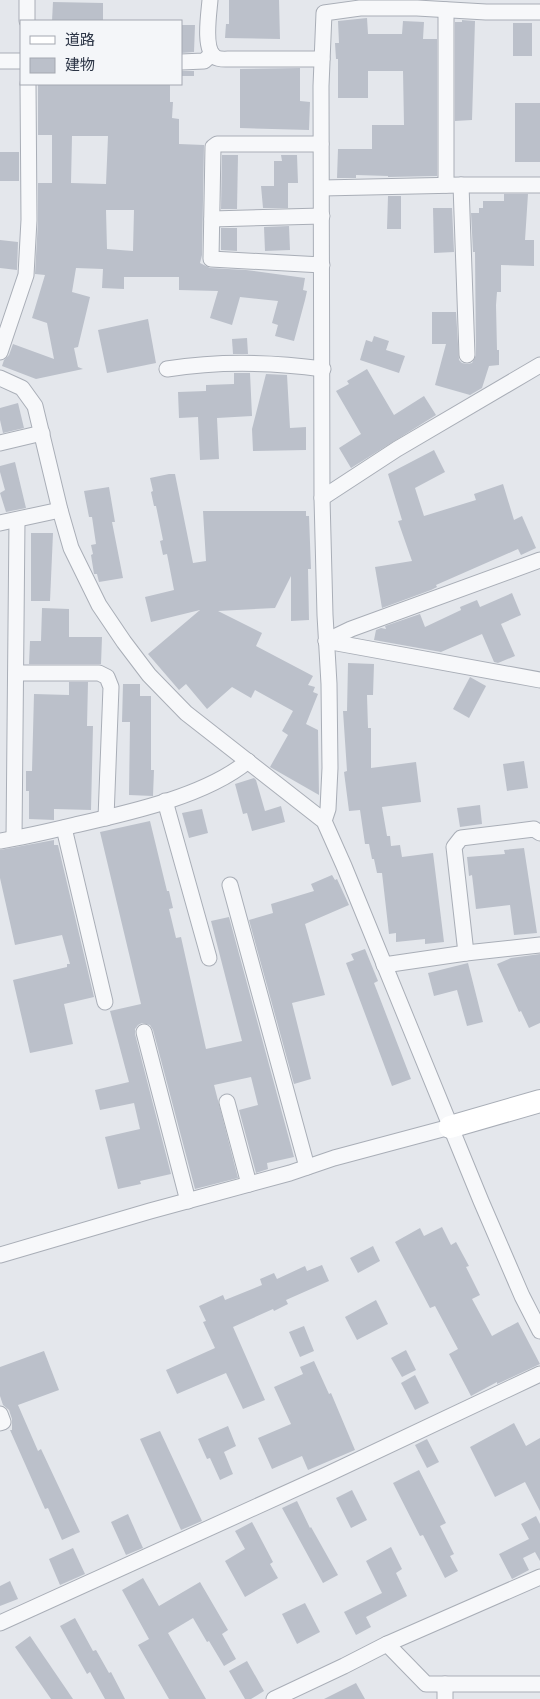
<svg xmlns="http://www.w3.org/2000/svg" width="540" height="1699" font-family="'Open Sans','Noto Sans JP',sans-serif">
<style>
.building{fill:#bbc0ca;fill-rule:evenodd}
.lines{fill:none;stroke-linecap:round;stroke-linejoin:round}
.street-casing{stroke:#a9aeb7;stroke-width:17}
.secondary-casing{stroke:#a9aeb7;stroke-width:24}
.street{stroke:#f7f8fa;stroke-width:15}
.secondary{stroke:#fff;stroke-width:22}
</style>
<rect width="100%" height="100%" fill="#e4e7ec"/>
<g class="building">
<path d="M229 0H279L280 39 225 38 226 24H229Z"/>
<path d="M53 2 103 3V20L52 21Z"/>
<path d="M367 18 368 34H402L403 21 424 22 423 39H437V176L388 177V176L356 175V178H337L338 149H372V125H404L403 71H368V98H338V59H336L335 43H339L338 21Z"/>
<path d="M462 20 475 21 472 120 455 121V22H462Z"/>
<rect x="513" y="23" width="19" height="33"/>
<path d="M181 25H195L194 52 181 53Z"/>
<path d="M300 68V101L310 102 309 130 240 128V69Z"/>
<rect x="181" y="71" width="13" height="5"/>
<path d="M38 84H170V102H173L172 118 179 119V144L204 145 202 255 200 263 210 268 246 270 305 278 303 290 307 291 305 300 294 341 275 336 278 325 272 323 278 301 240 297 232 325 210 318 218 291 179 290V277H124V289L102 288 103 269 76 268 72 292 90 297 78 347 74 348 78 367 83 369 36 379 2 366 4 360 9 355 13 344 54 359 47 323 32 318 45 275 35 274 38 221V183H52V135H38ZM72 136H108L106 184 71 183ZM106 210H134L133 251 107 249Z"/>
<rect x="515" y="103" width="25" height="59"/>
<rect x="0" y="152" width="19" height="29"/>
<path d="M222 155H238L237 209H221Z"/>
<path d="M281 155H297L298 183H288V208H263L261 186H274V161H282Z"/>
<path d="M504 194H528L525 240H534V266L501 265V292H497L496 305 497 350H499V365L489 366 482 388 470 395 435 385 446 344H432V312H456L459 360 462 363 467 364 472 363 476 355 475 252H473L471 213H479V208H483V201H504Z"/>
<path d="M388 196H401V229H387Z"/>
<path d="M433 208H452L454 252 434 253Z"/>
<path d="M289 226 290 250 265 251 264 227Z"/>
<path d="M221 228H237V251L221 250Z"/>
<path d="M0 240 18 242 17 270 0 268Z"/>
<path d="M148 319 156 363 107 373 98 330Z"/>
<path d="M374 336 389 341 386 350 405 356 399 373 360 360 366 340 372 342Z"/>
<path d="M247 338 248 354H233L232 339Z"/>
<path d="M367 369 394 415 424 396 436 415 351 468 339 448 361 434 336 391 349 384 347 381Z"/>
<path d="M234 373H250L252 416 217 418 219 459 200 460 198 417 179 418 178 392 206 391V385L234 384Z"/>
<path d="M266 374 287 375 290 428 306 427V450L253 451 252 429Z"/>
<path d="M18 403 24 428 3 433 0 420V408Z"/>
<path d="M434 450 445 472 415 488 424 516 476 500 474 494 503 484 514 520 522 516 536 548 521 555 518 549 436 585 437 587 431 590 382 608 375 567 412 561 398 521 402 520 388 474Z"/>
<path d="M15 462 26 508 6 512 0 493 5 490 0 472V466Z"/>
<path d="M169 474H175L193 563 206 561 203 511H306V516H309L311 569H308L309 620 291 621V576L275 608 218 611 262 633 256 646 313 676 308 685 315 687 313 692 318 694 306 724 318 730 319 795 270 767 288 735 282 731 293 711 255 690 251 698 232 687 207 709 186 684 179 690 148 654 200 610 151 622 145 597 174 590 167 554 163 555 160 541 163 540 156 506H154L151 492 153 491 150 478Z"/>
<path d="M109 487 115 522H112L123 578 99 582 97 574H94L91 555 93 554 91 545 96 544 92 517H89L84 491Z"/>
<path d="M31 533H53L50 601H31Z"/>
<path d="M512 593 521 615 501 624 515 656 498 663 494 662 482 634 441 652 374 640 376 630 381 628 386 629 385 626 420 614 425 627 461 610 460 607 477 600 480 607Z"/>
<path d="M42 608 69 609V637H102L101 664H29L30 641H41Z"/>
<path d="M348 663 374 664 373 695H367L368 728H371V768L416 762 421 802 382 807 387 836H390L391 846 400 845 402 857 433 853 444 942 425 944V939L396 942V933L389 934 382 873H377L374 859H372L369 844H365L360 810 349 811 344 772 347 771 343 711H347Z"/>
<path d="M470 677 486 686 469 718 453 709Z"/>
<path d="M69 682H88L87 726H93L91 810 54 809V820L29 819V791H26V771H32L34 694 69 695Z"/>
<path d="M123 684H140V696H151V770H154L153 796 129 795 130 722H122Z"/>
<path d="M524 761 528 788 507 791 503 764Z"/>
<path d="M254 778 256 780 265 811 281 806 285 822 252 831 247 813 243 814 235 784Z"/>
<path d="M480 805 482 824 460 827 457 808Z"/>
<path d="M202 809 208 833 189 838 182 813Z"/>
<path d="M150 821 167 891H169L173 908 169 909 176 938 181 937 206 1049 242 1041 211 921 229 917 294 1157 267 1163 268 1169 256 1173 239 1110 258 1105 251 1077 214 1085 238 1178 195 1189 153 1030 150 1025 142 1023 138 1025 135 1029V1034L171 1174 140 1181 141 1184 118 1189 105 1137 140 1129 134 1103 100 1110 95 1090 129 1082 110 1011 141 1004 100 832Z"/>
<path d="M54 840V845H58L94 997 64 1004 73 1044 30 1053 13 980 67 967V964H70L62 935 15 945 0 878V850Z"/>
<path d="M524 848 537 933 514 935 510 905 476 909 472 875 469 876 467 857 505 854 504 850Z"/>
<path d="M332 875 335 880 337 879 349 905 305 924 325 995 292 1003 311 1079 294 1084 249 920 273 913 271 904 314 891 311 884Z"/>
<path d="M365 949 378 981 374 983 411 1079 392 1086 346 963 354 960 351 954Z"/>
<path d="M540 954V1023L529 1028 521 1011 519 1012 497 964 511 958Z"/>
<path d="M468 963 483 1022 467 1026 457 990 434 996 428 973Z"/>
<path d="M442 1227 451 1245 456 1242 469 1266 466 1267 480 1295 472 1299 492 1336 518 1322 540 1364 497 1384V1382L471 1396 449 1354 458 1349 435 1306 430 1308 395 1242 420 1228 424 1236Z"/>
<path d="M373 1246 380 1261 358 1273 350 1258Z"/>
<path d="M322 1265 329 1281 286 1300 288 1304 274 1311 273 1309 233 1327 265 1400 243 1409 226 1373 177 1394 166 1370 215 1348 203 1322 206 1321 199 1306 223 1295 225 1300 262 1285 260 1279 274 1273 277 1279 305 1266 307 1271Z"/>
<path d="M376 1300 388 1324 357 1340 345 1317Z"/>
<path d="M304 1326 314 1351 300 1357 289 1332Z"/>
<path d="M406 1350 416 1370 402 1377 391 1358Z"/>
<path d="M44 1351 59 1390 18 1405 38 1451 41 1449 80 1532 62 1540 48 1508 45 1509 10 1430H12V1419L9 1410 3 1405 0 1396V1367Z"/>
<path d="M314 1361 329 1394 331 1393 355 1450 308 1470 302 1456 272 1469 258 1438 291 1424 274 1387 303 1374 300 1367Z"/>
<path d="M415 1375 429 1403 415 1410 401 1383Z"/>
<path d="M514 1423 526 1446 540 1438V1511L525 1482 495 1497 470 1447Z"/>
<path d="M228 1426 236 1446 224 1452 233 1474 220 1480 210 1458 207 1459 198 1439Z"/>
<path d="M160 1431 202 1521 181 1530 140 1439Z"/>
<path d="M427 1439 439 1462 427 1468 415 1445Z"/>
<path d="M419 1470 446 1523 440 1526 454 1554 450 1556 458 1571 445 1578 423 1535 420 1536 393 1483Z"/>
<path d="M352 1490 367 1520 351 1528 336 1498Z"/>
<path d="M297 1501 310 1528 311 1527 338 1575 323 1583 282 1508Z"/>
<path d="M128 1514 143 1548 126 1555 111 1522Z"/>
<path d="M536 1516 540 1524V1561L535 1552 523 1558 529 1570 512 1579 499 1554 529 1539 521 1524Z"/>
<path d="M252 1522 273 1562 270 1564 278 1578 245 1597 225 1561 245 1549 235 1531Z"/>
<path d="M391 1547 402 1569 396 1573 407 1596 366 1617 371 1627 356 1635 344 1612 382 1593 366 1561Z"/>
<path d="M73 1548 85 1574 60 1585 49 1559Z"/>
<path d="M143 1578 159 1606 200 1582 228 1630 222 1634 236 1659 224 1666 209 1641 207 1642 193 1618 168 1633 206 1699H169L138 1645 149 1639 122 1590Z"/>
<path d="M10 1581 18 1599 0 1606V1586Z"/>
<path d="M305 1603 320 1632 297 1644 282 1614Z"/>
<path d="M75 1618 93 1651 96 1650 109 1673 111 1672 125 1699H105L90 1672 87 1674 60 1626Z"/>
<path d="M30 1636 73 1699H51L15 1647Z"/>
<path d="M247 1661 264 1691 251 1699H245L229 1671Z"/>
<path d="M356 1683 365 1699H324Z"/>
</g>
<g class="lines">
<defs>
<g id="street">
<path d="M27 0V21"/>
<path d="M210 0C209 13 203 49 215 57 219 60 226 59 231 59H322"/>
<path d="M446 10V185"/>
<path d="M0 61H21"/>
<path d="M181 62 204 61 212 54"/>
<path d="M321 144H217L213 147 211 259 322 265"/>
<path d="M461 185 467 355"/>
<path d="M322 188 461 185H540"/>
<path d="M212 219 322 216"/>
<path d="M0 352 26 275 29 220 28 84"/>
<path d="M167 369C218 361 272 362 323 369"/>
<path d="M0 378 22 388 35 406 60 510 71 548 99 605 124 642 149 675 186 713 324 821 344 866 481 1201 522 1296 540 1331"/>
<path d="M0 443 42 433"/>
<path d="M322 498 397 449 540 365"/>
<path d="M0 523 60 510"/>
<path d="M326 641 351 629 540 560"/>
<path d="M326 641 540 680"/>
<path d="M16 673H99L107 677 111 687 106 818"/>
<path d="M165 801 209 958"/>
<path d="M324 821 328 809 330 768 329 684 325 615 322 498 321 86 324 13 360 8H417L486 12H540"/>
<path d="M64 828 105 1002"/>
<path d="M14 838 17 520"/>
<path d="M0 841C25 837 50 831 75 825 128 813 206 796 248 761"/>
<path d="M230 885 307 1167"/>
<path d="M466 953 454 847 461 838 534 829 540 833"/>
<path d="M384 965 466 953 540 945"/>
<path d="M144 1032 188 1201"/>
<path d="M227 1102 249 1184"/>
<path d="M0 1255 150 1211 290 1173 334 1158 450 1127"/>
<path d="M0 1414 3 1422 0 1423"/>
<path d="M0 1623 326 1475 540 1374"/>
<path d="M387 1644 426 1684H445"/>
<path d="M274 1699 344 1666 387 1644 540 1577"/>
<path d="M445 1699V1684H540"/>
</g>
<path id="secondary" d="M450 1127 540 1101"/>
</defs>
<use href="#street" class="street-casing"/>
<use href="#secondary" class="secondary-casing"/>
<use href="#street" class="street"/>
<use href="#secondary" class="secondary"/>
</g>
<rect x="20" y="20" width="162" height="65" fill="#f4f6f9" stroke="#a4a8b1"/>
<rect x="30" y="36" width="25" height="8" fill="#ffffff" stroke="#a4a8b1"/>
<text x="65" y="45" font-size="15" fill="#2b3445">道路</text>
<rect x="30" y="58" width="25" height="15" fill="#bbc0ca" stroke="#a4a8b1"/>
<text x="65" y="70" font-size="15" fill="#2b3445">建物</text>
</svg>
